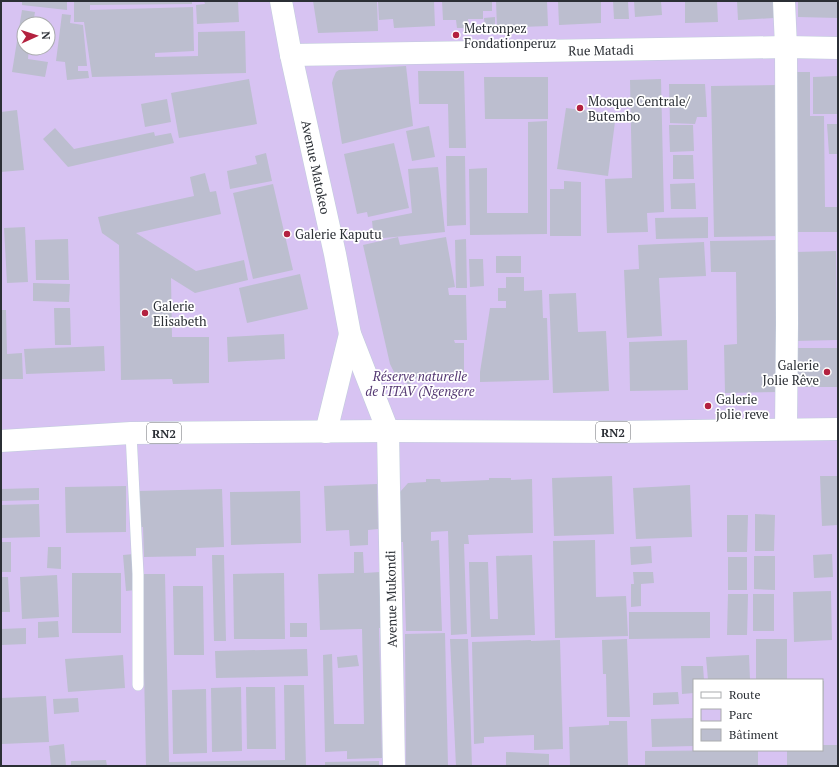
<svg xmlns="http://www.w3.org/2000/svg" width="839" height="767" font-family="'PT Serif',serif">
<style>
.green{fill:#d7c3f2;fill-rule:evenodd}
.building{fill:#bcbecf}
.lines{fill:none;stroke-linecap:round;stroke-linejoin:round}
.lane-casing{stroke:#c1ccdc;stroke-width:12}
.street-casing{stroke:#c1ccdc;stroke-width:23}
.highway-casing{stroke:#c1ccdc;stroke-width:23}
.lane{stroke:#fff;stroke-width:11}
.street{stroke:#fff;stroke-width:22}
.highway{stroke:#fff;stroke-width:22}
.poi-dot{fill:#b3213f;stroke:#fff;stroke-width:1.5}
.labels{text-anchor:middle;dominant-baseline:central;stroke-width:3.5;stroke-linejoin:round;paint-order:stroke}
.shield{fill:#fff;stroke:#6b6d72;stroke-width:1}
.shield-label{font-size:12px;font-weight:bold;fill:#2b2f35}
.poi-label{font-size:13px;fill:#2b2f35;stroke:#fff;text-anchor:start}
.street-label{font-size:13px;fill:#2b2f35;stroke:#fff}
.park-label{font-size:13px;font-style:italic;fill:#553973;stroke:#fff}
</style>
<rect width="100%" height="100%" fill="#f1f5fc"/>
<path class="green" d="M1 1H838V766H1ZM24 24H48V48H24ZM694 680H822V750H694Z"/>
<g class="building">
<path d="M22 1H67V10L22 5Z"/>
<path d="M74 1H192V4L90 5V10L193 7 194 51 155 53V57L198 56V32L245 31 246 73 92 77 84 22H74Z"/>
<path d="M204 1H238L239 22 197 24 196 5 205 4Z"/>
<path d="M313 1H377L378 31 318 33Z"/>
<path d="M378 1H434L435 26 394 28 393 19 379 20Z"/>
<path d="M442 1H492V11H483V19H468L469 28H457L456 20H443Z"/>
<path d="M496 1H547L548 26 497 28Z"/>
<path d="M558 1H601V23L559 25Z"/>
<path d="M613 1H628L629 19H614Z"/>
<path d="M634 1H661L662 15 635 17Z"/>
<path d="M685 1H717L718 22 685 23Z"/>
<path d="M737 1H774V18L738 20Z"/>
<path d="M798 1H838V18L798 17Z"/>
<path d="M22 10 35 12 33 24H24V48H29L28 59 48 62 45 77 12 72Z"/>
<path d="M62 14 71 15 70 23 83 25 87 66H78V71H88L89 78 67 80 65 62 56 61Z"/>
<path d="M495 17V28H485L484 18Z"/>
<path d="M406 66 413 126 342 144 332 83 333 79 336 72 339 70Z"/>
<path d="M418 71H464L466 148H449L448 104H419Z"/>
<path d="M791 72H810V116H824L825 207H838V232H792Z"/>
<path d="M838 76V114H813V77Z"/>
<path d="M484 77H548V119H485Z"/>
<path d="M249 79 257 124 179 138 171 93Z"/>
<path d="M661 79 664 212 647 213 648 232 607 233 605 179 632 178 630 80Z"/>
<path d="M669 84H705L707 117H697L695 124 670 123Z"/>
<path d="M777 85 780 236 714 237 711 86Z"/>
<path d="M167 99 171 122 145 127 141 104Z"/>
<path d="M566 108 616 114 608 176 557 169Z"/>
<path d="M17 110 24 170 1 172V112Z"/>
<path d="M547 121V234L470 235 469 169 487 168V213H528V122Z"/>
<path d="M827 124H838V154H829Z"/>
<path d="M669 125H693L694 151 670 152Z"/>
<path d="M429 126 435 157 412 161 406 131Z"/>
<path d="M55 128 74 149 154 132 155 136 171 133 174 143 68 167 43 139Z"/>
<path d="M394 143 409 208 368 217 367 212 357 214 344 154Z"/>
<path d="M266 153 272 181 230 189 227 171 257 164 255 156Z"/>
<path d="M673 155H693L694 179H673Z"/>
<path d="M446 156H465L466 225 447 226Z"/>
<path d="M438 167 445 232 374 239 372 221 412 213 408 169Z"/>
<path d="M205 173 210 192 216 191 221 214 136 233 196 271 244 260 248 280 195 293 171 278 172 337H209V383L173 384 172 379 121 380 119 245 102 233 98 217 194 196 190 177Z"/>
<path d="M564 181 581 182V236H550V189H564Z"/>
<path d="M695 183 696 209H671L670 184Z"/>
<path d="M273 184 293 270 253 279 233 193Z"/>
<path d="M708 217V238L656 239 655 218Z"/>
<path d="M25 227 28 282 7 283 4 228Z"/>
<path d="M398 237 400 245 446 237 455 287 448 288 449 295H466L467 340H454L455 343H464V373L421 374 409 385 395 374 390 364 363 245Z"/>
<path d="M68 239 69 280H36L35 240Z"/>
<path d="M466 239 467 288H456L455 240Z"/>
<path d="M776 240 779 392 725 393 724 345 737 344 736 272H711L710 241Z"/>
<path d="M704 242 706 276 659 278 662 336 627 338 624 270 639 269 638 245Z"/>
<path d="M836 251 837 340 796 341 795 252Z"/>
<rect x="496" y="256" width="25" height="17"/>
<path d="M469 259H483L484 286 470 287Z"/>
<path d="M300 274 308 309 247 323 239 288Z"/>
<path d="M506 277H524V291L542 290 543 318H547L549 380 480 382V372L490 308H506V301H498V288H506Z"/>
<path d="M33 283 70 284 69 302 33 301Z"/>
<path d="M576 293 578 332 606 331 609 391 553 393 549 294Z"/>
<path d="M54 308H70L71 345H55Z"/>
<path d="M1 310H6L7 354 22 353 23 379H1Z"/>
<path d="M284 334 285 359 228 362 227 337Z"/>
<path d="M687 340 688 390 630 391 629 342Z"/>
<path d="M104 346 105 371 26 374 24 349Z"/>
<rect x="797" y="348" width="41" height="39"/>
<path d="M612 476 614 534 554 536 552 478Z"/>
<path d="M820 476H838V525L822 526Z"/>
<path d="M489 478H511V480L532 479 533 533 468 535 469 544H464L467 634 451 635 448 531 431 532V541L439 540 442 631H406L403 542H401L400 492 408 483 426 482V479H440L441 482 489 480Z"/>
<path d="M377 484 378 529 368 530V545L350 546 349 530 326 531 324 486Z"/>
<path d="M690 485 692 537 636 539 633 488Z"/>
<path d="M126 486V532L66 533 65 487Z"/>
<path d="M39 488V500L1 501V489Z"/>
<path d="M222 489 224 547 196 548V556L144 557 143 527H138L137 491Z"/>
<path d="M300 491 301 543 231 545 230 492Z"/>
<path d="M39 504 40 537 1 538V505Z"/>
<path d="M755 514 775 515 774 551H755Z"/>
<path d="M727 515H748L747 552H727Z"/>
<path d="M595 540 596 597 626 596 628 636 555 638 553 541Z"/>
<rect x="1" y="542" width="10" height="30"/>
<path d="M651 546 652 563 631 565 630 547Z"/>
<path d="M48 547H61V569L47 568Z"/>
<path d="M354 552H363L364 573 380 572 381 628H379L382 758 347 759V751L325 752 323 655 332 654 334 724H364L362 629 320 630 318 574 354 573Z"/>
<path d="M134 554 136 590 126 591 123 555Z"/>
<path d="M832 554 833 577 814 578 813 555Z"/>
<path d="M212 555H224L226 641H214Z"/>
<path d="M532 555 535 635 471 637 469 562H488L490 619H498L496 556Z"/>
<path d="M754 556H775V590L754 589Z"/>
<rect x="728" y="557" width="19" height="33"/>
<path d="M633 572H653L654 583 641 584V606L631 607V584H634Z"/>
<rect x="72" y="573" width="49" height="60"/>
<path d="M284 573 285 639H234L233 574Z"/>
<path d="M142 574H165L169 762 285 760 284 685H304L306 766H146Z"/>
<path d="M57 575 59 617 22 619 20 577Z"/>
<path d="M1 577H8L10 612H1Z"/>
<path d="M173 586H203L204 655H174Z"/>
<path d="M831 591 832 640 794 642 793 592Z"/>
<path d="M728 594H748L747 635H727Z"/>
<rect x="753" y="594" width="21" height="37"/>
<path d="M629 612H710V638L629 639Z"/>
<path d="M58 621 59 637 38 638V622Z"/>
<rect x="290" y="623" width="17" height="14"/>
<path d="M26 628V644L1 645V629Z"/>
<path d="M445 633 448 766H406L405 634Z"/>
<path d="M450 639H468L472 766H456Z"/>
<path d="M627 639 630 717H607L606 674H603L602 640Z"/>
<rect x="756" y="639" width="31" height="41"/>
<path d="M531 640V641L560 640 563 749 534 750V735L484 737V743L474 744 472 642Z"/>
<path d="M307 649 308 676 216 678 215 651Z"/>
<path d="M123 655 125 688 68 692 65 659Z"/>
<path d="M357 655 359 666 338 668 337 657Z"/>
<path d="M749 655 750 680H708L706 657Z"/>
<path d="M681 666H703L704 680H694V693L682 694Z"/>
<path d="M822 681H824L823 727H822Z"/>
<path d="M241 687 242 751 212 752 211 688Z"/>
<path d="M246 687H275L276 749H247Z"/>
<path d="M206 689 207 753 173 754 172 690Z"/>
<path d="M678 692 679 704 653 705V693Z"/>
<path d="M46 696 49 742 2 744 1 698Z"/>
<path d="M78 698 79 712 54 714 53 699Z"/>
<path d="M694 718V746L652 747 651 719Z"/>
<path d="M609 721H627L628 766H570L569 727 609 725Z"/>
<path d="M64 744 66 766H51L49 746Z"/>
<path d="M822 745H838V766H787V750H822Z"/>
<path d="M758 750V766H645V751Z"/>
<path d="M506 752 549 754V766H506Z"/>
<path d="M106 760 107 766H71V761Z"/>
<path d="M379 761V766H325V762Z"/>
</g>
<g class="lines">
<defs>
<path id="lane" d="M131 433 138 574V685"/>
<g id="street">
<path d="M281 1 291 55 335 254 350 334 388 431 394 766"/>
<path d="M784 1 786 47 787 324 786 429"/>
<path d="M291 55 786 47 838 48"/>
<path d="M326 432 350 334"/>
</g>
<path id="highway" d="M1 441 131 433 388 431 619 432 838 429"/>
</defs>
<use href="#lane" class="lane-casing"/>
<use href="#street" class="street-casing"/>
<use href="#highway" class="highway-casing"/>
<use href="#lane" class="lane"/>
<use href="#street" class="street"/>
<use href="#highway" class="highway"/>
</g>
<g class="poi-dot">
<circle cx="456" cy="35" r="4"/>
<circle cx="580" cy="108" r="4"/>
<circle cx="287" cy="234" r="4"/>
<circle cx="145" cy="313" r="4"/>
<circle cx="827" cy="372" r="4"/>
<circle cx="708" cy="406" r="4"/>
</g>
<g class="labels">
<g class="shield">
<rect x="596" y="422" width="34" height="20" rx="3"/>
<rect x="147" y="423" width="34" height="20" rx="3"/>
</g>
<g class="shield-label">
<text x="613" y="432">RN2</text>
<text x="164" y="433">RN2</text>
</g>
<g class="poi-label">
<text x="464" y="28">Metronpez<tspan x="464" dy="15">Fondationperuz</tspan></text>
<text x="588" y="101">Mosque Centrale/<tspan x="588" dy="15">Butembo</tspan></text>
<text x="295" y="234">Galerie Kaputu</text>
<text x="153" y="306">Galerie<tspan x="153" dy="15">Elisabeth</tspan></text>
<text x="819" y="365" text-anchor="end">Galerie<tspan x="819" dy="15">Jolie Rêve</tspan></text>
<text x="716" y="399">Galerie<tspan x="716" dy="15">jolie reve</tspan></text>
</g>
<g class="street-label">
<text transform="translate(601 50) rotate(-1)">Rue Matadi</text>
<text transform="translate(316 167) rotate(78)">Avenue Matokeo</text>
<text transform="translate(391 599) rotate(-91)">Avenue Mukondi</text>
</g>
<g class="park-label">
<text x="420" y="376">Réserve naturelle<tspan x="420" dy="15">de l'ITAV (Ngengere</tspan></text>
</g>
</g>
<rect width="839" height="767" fill="none" stroke="#2b2f35" stroke-width="4"/>
<rect x="693" y="679" width="130" height="72" fill="#ffffff" stroke="#aaacae"/>
<rect x="701" y="692" width="20" height="6" fill="#ffffff" stroke="#aaacae"/>
<text x="729" y="699" font-size="12" fill="#2b2f35">Route</text>
<rect x="701" y="709" width="20" height="12" fill="#d7c3f2" stroke="#aaacae"/>
<text x="729" y="719" font-size="12" fill="#2b2f35">Parc</text>
<rect x="701" y="729" width="20" height="12" fill="#bcbecf" stroke="#aaacae"/>
<text x="729" y="739" font-size="12" fill="#2b2f35">Bâtiment</text>
<g transform="translate(36 36) rotate(87)"><circle r="19" fill="#ffffff" stroke="#aaacae"/>
<path d="M0-3L7 15L0 10L-7 15Z" fill="#b3213f"/>
<text y="-6" font-size="11" font-weight="bold" text-anchor="middle" fill="#2b2f35">N</text>
</g>
</svg>
